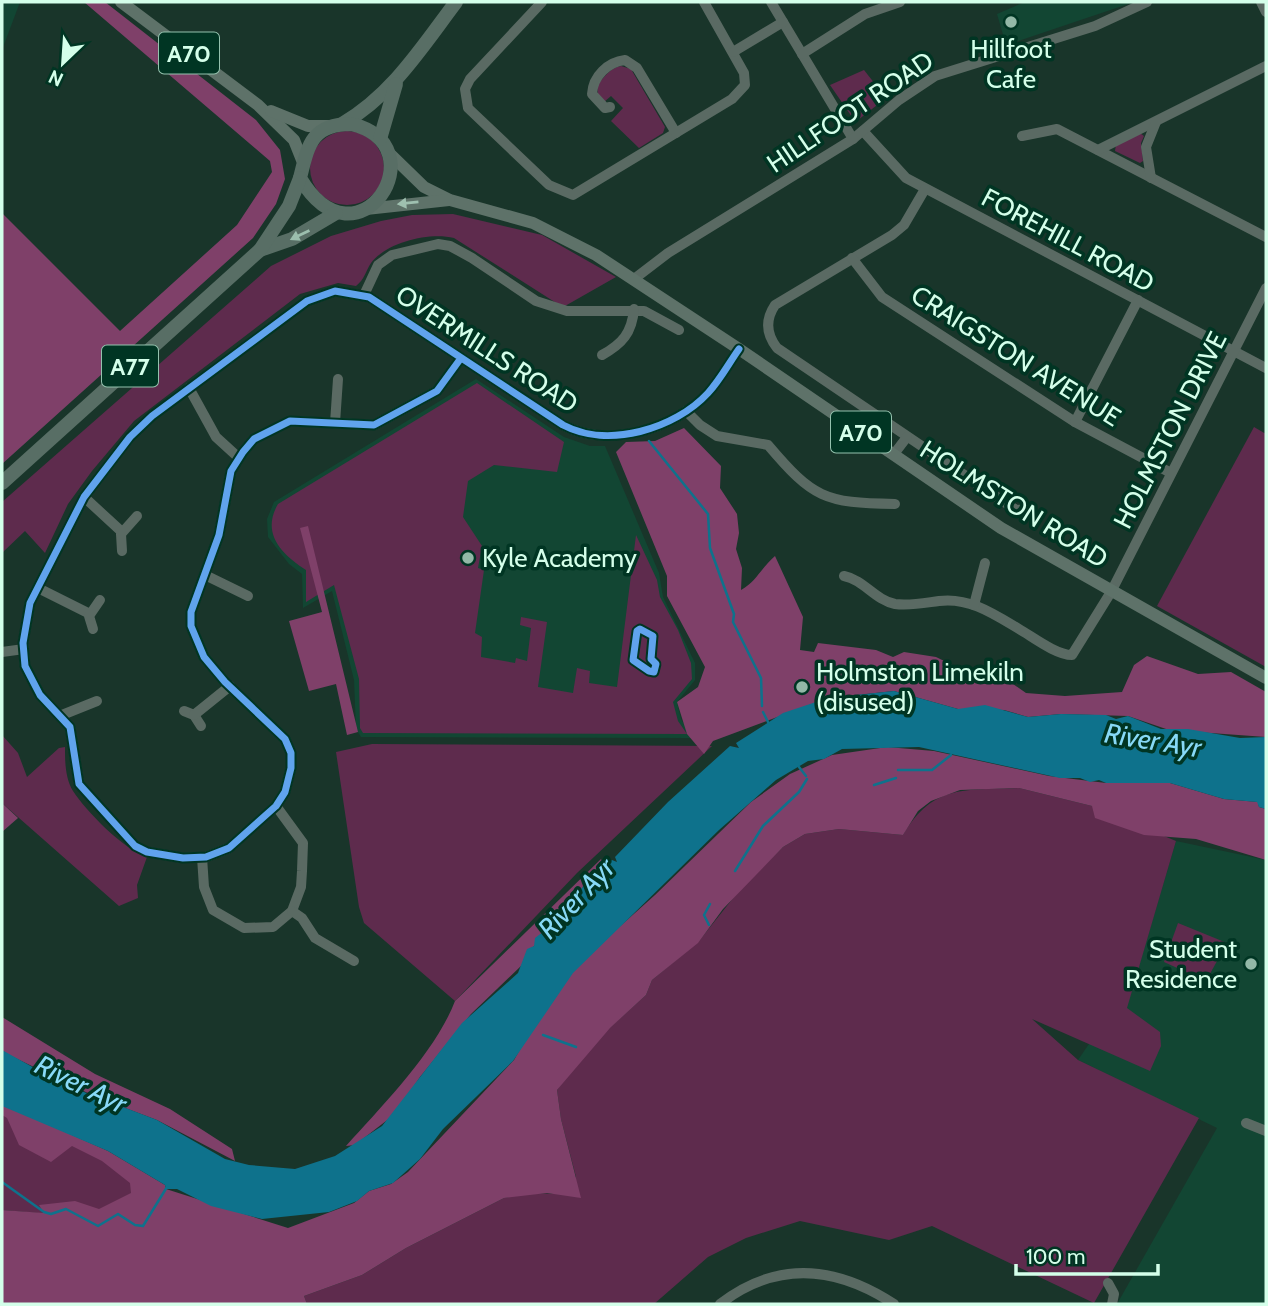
<svg xmlns="http://www.w3.org/2000/svg" width="1268" height="1306" font-family="Cabin,sans-serif">
<style>
.built{fill:#124633}
.green{fill:#5e2b4d}
.forest{fill:#7f4069}
.water{fill:#0e728c}
.lines{fill:none;stroke-linecap:round;stroke-linejoin:round}
.stream{stroke:#0e728c;stroke-width:2.5}
.minor{stroke:#5a6a63;stroke-width:10}
.major{stroke:#5e7269;stroke-width:12}
.highway{stroke:#586e65;stroke-width:14}
.cycleway-casing{stroke:#003523;stroke-width:11}
.cycleway{stroke:#60a3ed;stroke-width:7}
.oneway{fill:#9fc0b0}
.oneway2{fill:#9cbeae}
.poi-dot{fill:#93b8a7;stroke:#003523;stroke-width:2.5}
.labels{text-anchor:middle;dominant-baseline:central;stroke-width:7;stroke-linejoin:round;paint-order:stroke}
.shield{fill:#003523;stroke:#94c2ae;stroke-width:2}
.shield-label{font-size:24px;font-weight:bold;fill:#d4ffea}
.poi-label{font-size:26px;fill:#d4ffea;stroke:#003523;text-anchor:start}
.street-label{font-size:26px;fill:#d4ffea;stroke:#003523}
.water-label{font-size:28px;font-style:italic;fill:#87d9f7;stroke:#003523}
</style>
<rect width="100%" height="100%" fill="#19352a"/>
<g class="built">
<path d="M2 2H20L2 50Z"/>
<path d="M1025 2H1134L1006 45 997 14Z"/>
<path d="M476 379 564 437 590 446H605L659 573 663 597 695 663V680L677 702 681 719 694 738 361 737 356 729 354 680 332 591 303 608 302 574 289 564 268 537 267 519 274 502Z"/>
<path d="M1176 841 1266 860V1304H1117L1217 1128 1078 1060 1089 1044 1122 1007 1135 979Z"/>
</g>
<g class="green">
<path d="M621 66 631 69 635 76 665 127 663 133 639 148 611 121 623 108 611 96 604 102 598 95 597 86C604 77 610 68 621 66Z"/>
<path d="M864 70 886 98 858 120 852 117 830 85Z"/>
<circle cx="347" cy="168" r="37"/>
<path d="M1140 133 1144 136 1141 143 1143 161 1140 163 1115 151 1116 144Z"/>
<path d="M453 214 542 235 616 277 565 306H561L454 238C429 232 387 242 371 263 365 272 365 279 356 286L338 283 300 294 134 421 92 471 68 504 45 553 25 531 2 553V502L271 266 331 236 381 221 412 215Z"/>
<path d="M477 383 564 442 557 472 494 465 468 481 463 517 482 546 478 568 484 570 475 633 482 637 481 657 515 663 516 658 527 661 531 628 520 625 521 617 547 622 538 687 573 693 577 668 590 671 589 683 617 687 636 535 657 580 660 597 678 630 691 663 692 679 673 702 678 721 687 734 363 733 360 728 359 679 334 585 306 602V570C281 554 261 533 278 504Z"/>
<path d="M1254 427 1266 434V667L1157 606Z"/>
<path d="M2 735 18 753 27 777 59 748 65 747C65 761 65 778 73 791 86 811 124 850 147 857L137 885 138 898 119 906 2 803Z"/>
<path d="M372 744 712 746 577 873 455 1001 364 923 359 907 336 752Z"/>
<path d="M1019 788 1092 806 1176 841 1127 1008 1160 1032 1161 1046 1150 1071 1032 1019 1078 1060 1199 1118 1094 1303 932 1226 889 1240 800 1221 746 1238 708 1257 654 1304H307L304 1296 362 1275 406 1248 504 1198 527 1193 566 1194 576 1177 561 1119 557 1090 585 1050 646 995 652 980 699 941 742 887 783 847 805 834 839 829 903 835C934 783 965 791 1019 788Z"/>
<path d="M1178 923 1227 943 1206 981 1164 962Z"/>
<path d="M2 1108 138 1169 159 1184 147 1222 2 1210Z"/>
</g>
<g class="forest">
<path d="M84 2H105L256 120 280 150 285 179 276 204 253 238 2 464V213L120 331 237 225 272 172 270 161Z"/>
<path d="M684 428 721 466 720 488 737 514 739 533 736 549 742 568 741 590C756 582 761 568 775 556L803 617 800 650 814 652 818 643 876 650 893 657 904 652 936 657 967 672 1000 675 1026 693 1065 696 1122 692 1134 665 1147 656 1198 674 1231 672 1266 692V737L1169 730 1128 716 1061 714 1028 717 1004 710 958 709 894 691 828 698 713 741 704 754 687 734 677 702 698 687 705 667 667 596V576L616 452 626 442 655 441Z"/>
<path d="M308 526 358 732 347 735 336 684 309 691 289 621 322 612 300 528Z"/>
<path d="M887 747 934 751 1049 776 1106 783H1170L1224 799 1258 802 1259 807 1266 809V860L1196 839 1144 835 1095 818 1092 806 1019 788 960 790 931 801 918 811 903 835 839 829 805 834 783 847 723 909 698 943 652 980 646 995 610 1028 557 1090 561 1119 581 1198 547 1193 504 1198 406 1248 362 1275 304 1296 307 1304H2V1210L44 1213 39 1205 75 1201 99 1209 131 1193 130 1183 102 1161 72 1146 51 1162 19 1145 7 1118 2 1115V1104L108 1151 165 1185 166 1189 288 1228 354 1203 369 1191 391 1184 408 1172 514 1060 559 981 655 895 751 802 790 774 832 755Z"/>
<path d="M2 803 18 818 2 832Z"/>
<path d="M601 859 605 867 584 885 573 904 534 946 521 966 471 1014 420 1077 395 1114 355 1145 346 1146C382 1106 436 1051 455 1001Z"/>
<path d="M2 1017 95 1074 170 1109 232 1149 235 1161 157 1120 96 1097 7 1054 2 1050Z"/>
</g>
<path class="water" d="M894 691 958 709 985 705 1028 717 1061 714 1106 715 1116 719 1128 716 1161 729H1188L1240 738 1266 737V809L1259 807 1257 802 1224 799 1170 783H1106L1099 780 1090 782 1080 778H1060L919 747 842 749 824 759 808 761 776 780 719 830 573 973 513 1061 443 1129 420 1159 393 1183 369 1191 357 1201 329 1212 262 1219 211 1206 177 1189H166L165 1185 108 1151 2 1106V1050L63 1084 157 1120 225 1159 249 1165 295 1169 335 1156 382 1126 462 1023 518 973 527 949 534 946 535 938 561 918 584 885 612 860 617 862 615 857 668 802 730 746 739 748 736 743 783 713 828 698Z"/>
<g class="lines">
<g class="stream">
<path d="M649 441 708 514 710 548 734 614 733 622 761 678 762 706"/>
<path d="M763 712 769 724"/>
<path d="M799 767 806 776"/>
<path d="M898 770H932L951 755"/>
<path d="M874 785 896 778"/>
<path d="M735 871 763 826 799 792 807 779"/>
<path d="M709 925 704 915 710 904"/>
<path d="M543 1035 576 1047"/>
<path d="M2 1182 44 1212 51 1214 66 1209 98 1226 118 1214 135 1225 143 1226 167 1187"/>
</g>
<g class="minor">
<path d="M542 2 470 79 465 89 468 108 549 185 573 195 732 99 745 85 744 73 704 2"/>
<path d="M771 2 853 139"/>
<path d="M1261 2 1266 12"/>
<path d="M733 52 783 22"/>
<path d="M802 54 865 14 900 2"/>
<path d="M610 107 605 108 592 94C593 76 608 62 625 60L637 68 676 133"/>
<path d="M863 131 906 178 1266 368"/>
<path d="M1022 136 1057 129 1266 237"/>
<path d="M1098 150 1266 66"/>
<path d="M1151 178 1146 147 1156 122"/>
<path d="M925 189 904 225 892 235 775 305C765 320 766 334 777 348L1016 510 1029 509"/>
<path d="M852 258 882 297 1075 422 1171 473"/>
<path d="M634 279 668 253 853 139 899 100 935 76 1095 26 1147 2"/>
<path d="M364 295 378 265 392 255 438 244 450 246 472 258 536 301 567 311H644L679 330"/>
<path d="M602 355C622 344 632 333 634 309"/>
<path d="M461 358 437 391 374 425 290 421 254 439 243 452 231 471 219 535 191 612V626L204 657 225 682 285 739 291 753V768L285 792 276 806 229 848 206 857 183 858 147 852 135 846 79 784 70 727 40 695 25 666 23 643 30 603 84 497 130 437 152 416 307 301 335 291 369 297 563 425C608 449 675 429 708 393 720 380 729 363 739 349"/>
<path d="M189 388 216 437 239 458"/>
<path d="M686 411 700 425 717 436 768 445C813 498 824 503 895 504"/>
<path d="M1075 422 1138 300"/>
<path d="M335 423 338 379"/>
<path d="M894 454 907 437"/>
<path d="M84 497 122 532"/>
<path d="M122 551 121 534 137 516"/>
<path d="M205 575 248 596"/>
<path d="M844 576C864 580 875 600 895 604 910 606 924 603 939 601 969 597 994 614 1019 629 1033 637 1056 655 1072 655L1111 592 1266 288"/>
<path d="M38 588 90 614"/>
<path d="M974 605 985 563"/>
<path d="M93 629 89 616 100 600"/>
<path d="M2 652 24 649"/>
<path d="M184 711 194 715 201 726"/>
<path d="M62 715 97 701"/>
<path d="M194 715 230 686"/>
<path d="M202 857 204 887 213 910 244 928 273 927 292 911 301 887 302 871 303 843 276 806"/>
<path d="M292 911 302 918 315 938 354 961"/>
<path d="M1246 1123 1266 1131"/>
<path d="M1108 1283 1114 1294 1112 1304"/>
<path d="M720 1304C777 1260 836 1266 894 1304"/>
</g>
<g class="major">
<path d="M121 2 258 105 294 140 302 160"/>
<path d="M271 111 308 126H330"/>
<path d="M388 152 424 187 450 200 533 223 596 255 739 349 1001 528 1266 678"/>
<path d="M366 209 449 200"/>
</g>
<g class="highway">
<path d="M342 124C392 95 422 47 456 2"/>
<path d="M351 124C441 145 358 275 300 178 308 146 311 124 351 124Z"/>
<path d="M380 139 396 84"/>
<path d="M260 250 292 239 336 213"/>
<path d="M2 483 260 250 289 206 300 178"/>
</g>
<defs>
<g id="cycleway">
<path d="M461 358 437 391 374 425 290 421 254 439 243 452 231 471 219 535 191 612V626L204 657 225 682 285 739 291 753V768L285 792 276 806 229 848 206 857 183 858 147 852 135 846 79 784 70 727 40 695 25 666 23 643 30 603 84 497 130 437 152 416 307 301 335 291 369 297 563 425C608 449 675 429 708 393 720 380 729 363 739 349"/>
<path d="M640 629 653 636 651 659 656 664 654 672 649 671 633 660 637 631Z"/>
</g>
</defs>
<use href="#cycleway" class="cycleway-casing"/>
<use href="#cycleway" class="cycleway"/>
</g>
<defs><path id="oneway-solid" d="M-6-.8H1V-3.2L6.5 0L1 3.2V.8H-6Z" transform="scale(1.75)"/></defs>
<use class="oneway" href="#oneway-solid" transform="translate(408 203) rotate(174)"/>
<use class="oneway2" href="#oneway-solid" transform="translate(300 235) rotate(154)"/>
<g class="poi-dot">
<circle cx="1011" cy="22" r="7"/>
<circle cx="468" cy="558" r="7"/>
<circle cx="802" cy="687" r="7"/>
<circle cx="1251" cy="964" r="7"/>
</g>
<g class="labels">
<g class="shield">
<rect x="159" y="32.5" width="60" height="41" rx="5"/>
<rect x="102" y="345.5" width="56" height="41" rx="5"/>
<rect x="831" y="411.5" width="60" height="41" rx="5"/>
</g>
<g class="shield-label">
<text x="189" y="53">A70</text>
<text x="130" y="366">A77</text>
<text x="861" y="432">A70</text>
</g>
<g class="poi-label">
<text x="1011" y="49" text-anchor="middle">Hillfoot<tspan x="1011" dy="30">Cafe</tspan></text>
<text x="482" y="558">Kyle Academy</text>
<text x="816" y="672">Holmston Limekiln<tspan x="816" dy="30">(disused)</tspan></text>
<text x="1237" y="949" text-anchor="end">Student<tspan x="1237" dy="30">Residence</tspan></text>
</g>
<g class="street-label">
<text transform="translate(850 112) rotate(-34)">HILLFOOT ROAD</text>
<text transform="translate(1068 240) rotate(28)">FOREHILL ROAD</text>
<text transform="translate(487 349) rotate(33)">OVERMILLS ROAD</text>
<text transform="translate(1016 356) rotate(32)">CRAIGSTON AVENUE</text>
<text transform="translate(1170 430) rotate(-63)">HOLMSTON DRIVE</text>
<text transform="translate(1014 504) rotate(32)">HOLMSTON ROAD</text>
</g>
<g class="water-label">
<text transform="translate(1153 740) rotate(9)">River Ayr</text>
<text transform="translate(576 898) rotate(-47)">River Ayr</text>
<text transform="translate(81 1084) rotate(26)">River Ayr</text>
</g>
</g>
<rect width="1268" height="1306" fill="none" stroke="#d4ffea" stroke-width="7"/>
<g transform="translate(63 63) rotate(205)" stroke="#003523" stroke-width="5" paint-order="stroke">
<path d="M0-5L12 26L0 18L-12 26Z" fill="#d4ffea"/>
<text y="-10" font-size="19" font-weight="bold" text-anchor="middle" fill="#d4ffea">N</text>
</g>
<path d="M1016 1264v10h142v-10" fill="none" stroke="#d4ffea" stroke-width="3.5"/>
<text x="1026" y="1264" font-size="21" fill="#d4ffea" stroke="#003523" stroke-width="5" paint-order="stroke">100 m</text>
</svg>
